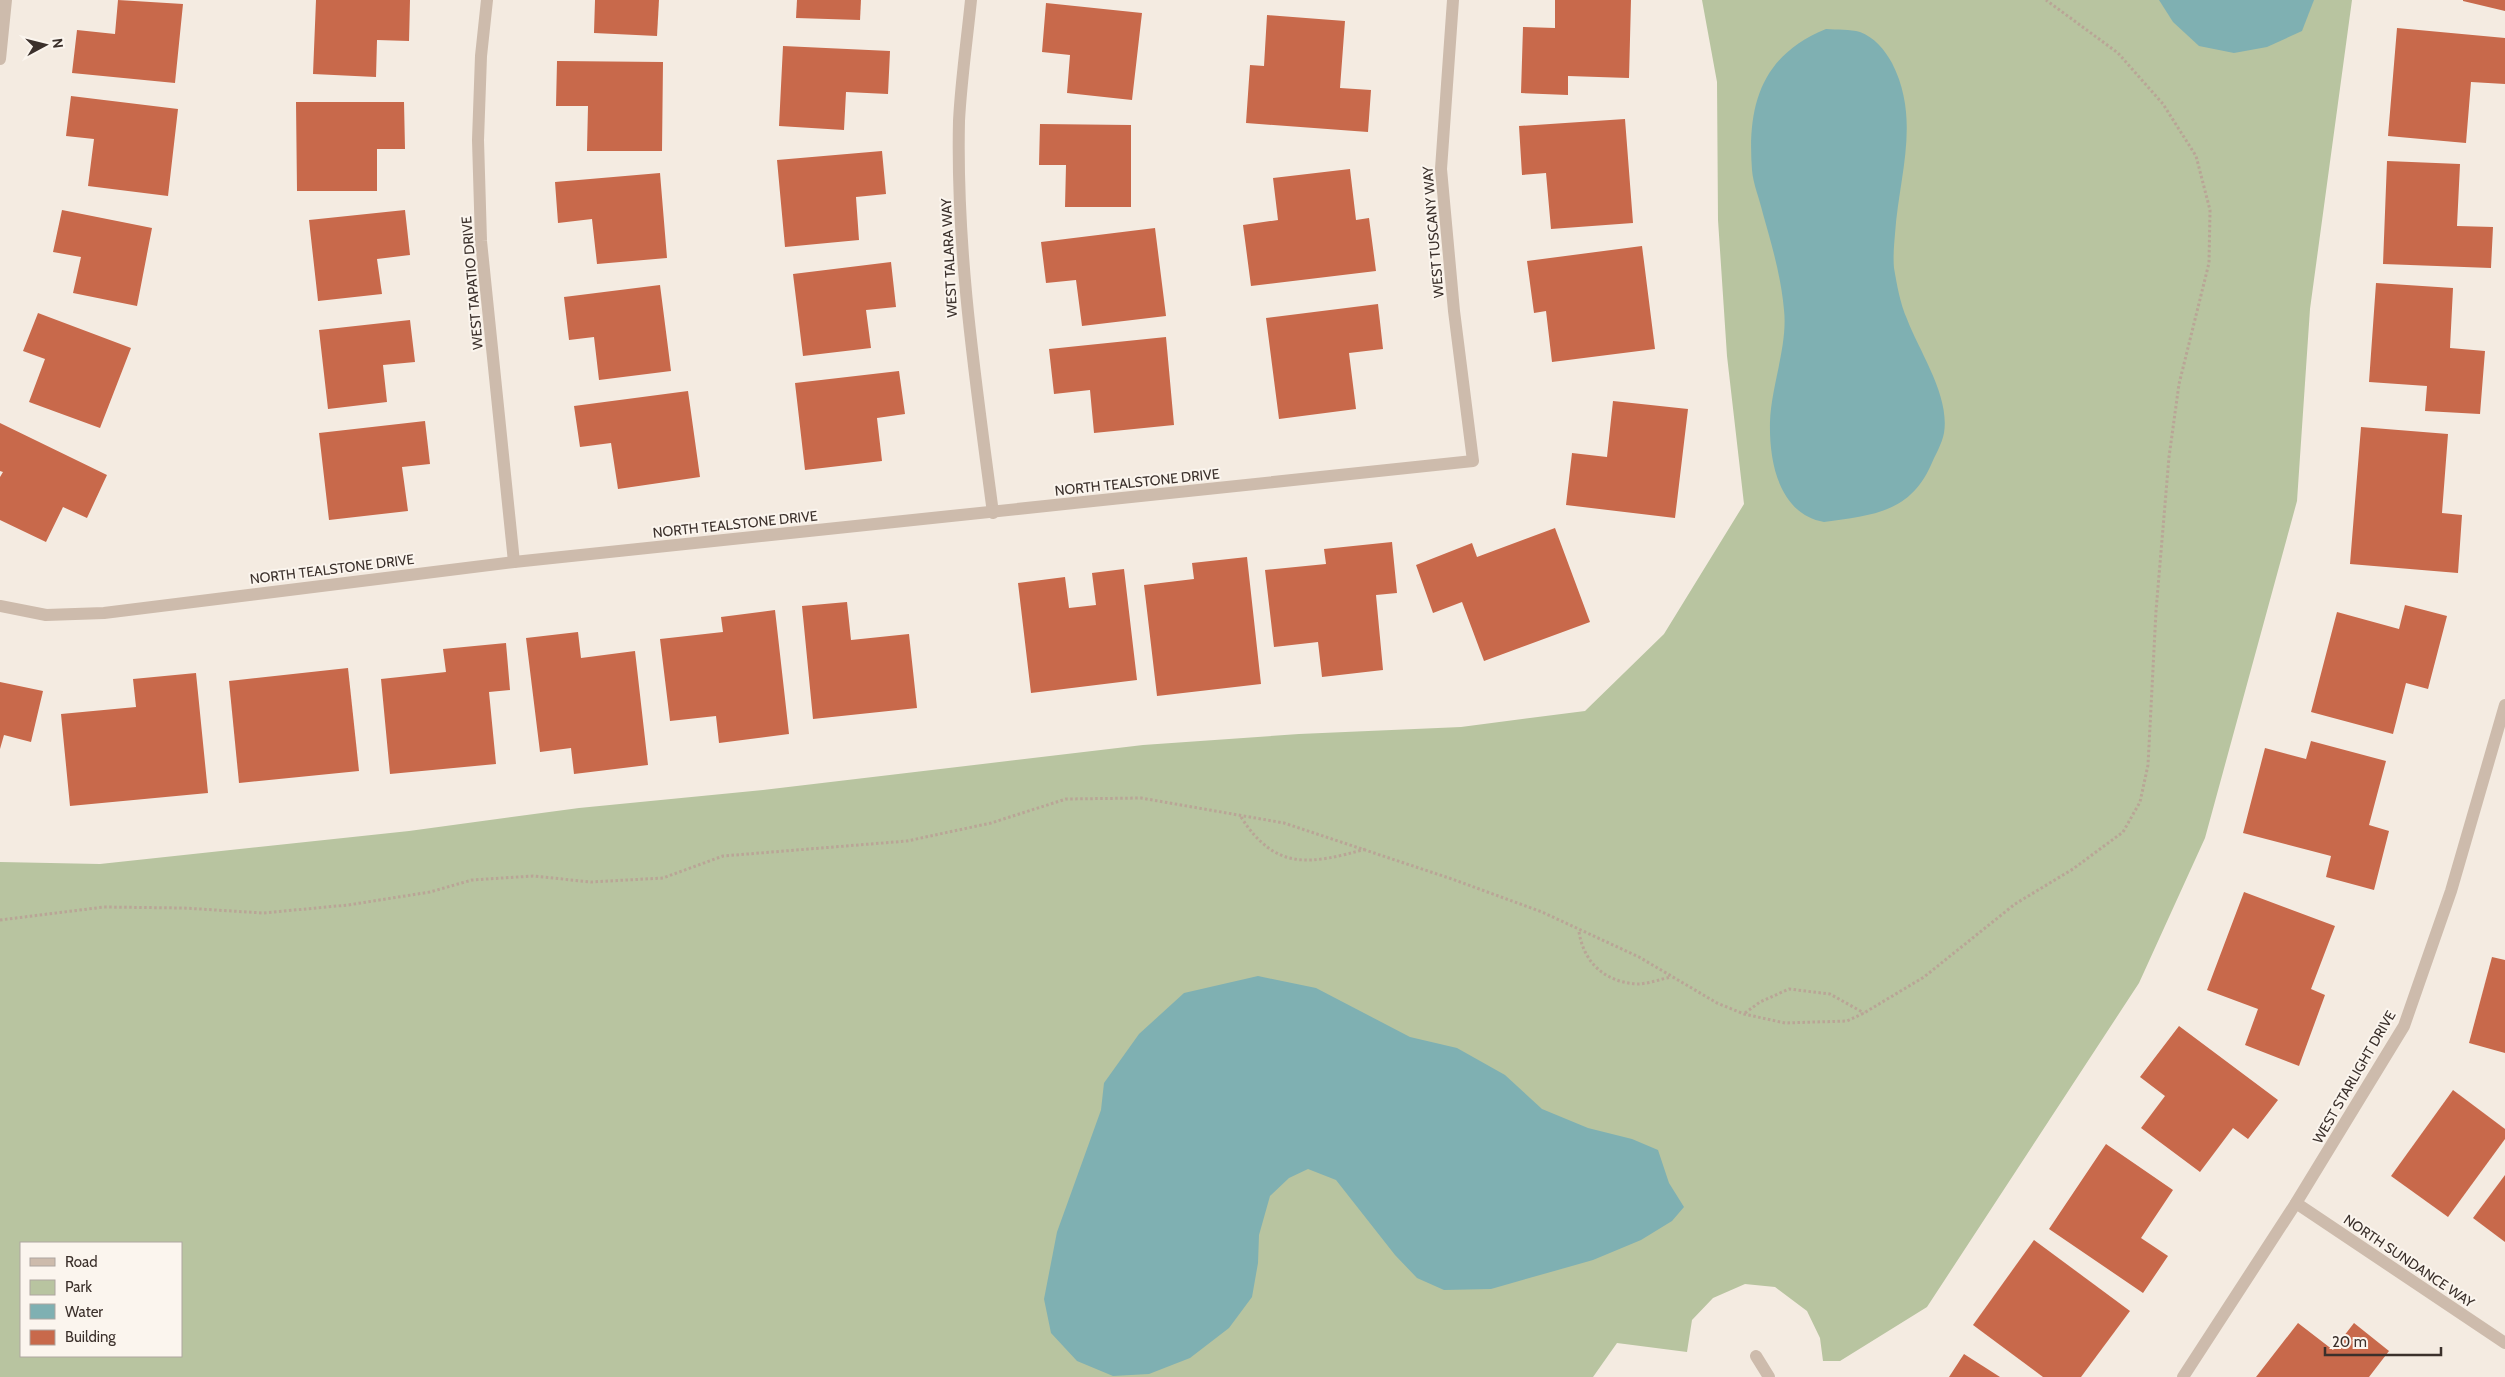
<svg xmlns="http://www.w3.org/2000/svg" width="2505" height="1377" font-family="Cabin,sans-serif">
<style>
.green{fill:#b8c4a0;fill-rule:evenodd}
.water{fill:#7fb0b2}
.building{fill:#c8694b}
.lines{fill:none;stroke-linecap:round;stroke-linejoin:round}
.path{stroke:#b9a596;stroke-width:3;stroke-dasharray:2.5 2.5;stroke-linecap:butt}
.minor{stroke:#cdbbac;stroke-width:12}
.labels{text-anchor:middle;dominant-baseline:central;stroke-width:4;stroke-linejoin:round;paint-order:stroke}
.street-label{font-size:14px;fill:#3b302b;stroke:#fbf5ee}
</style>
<rect width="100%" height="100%" fill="#f4ebe1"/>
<path class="green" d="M1702 0H2352L2310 309 2297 501 2205 838 2139 983 1927 1307 1840 1361H1823L1820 1338 1807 1311 1775 1287 1745 1284 1713 1298 1692 1320 1687 1352 1617 1343 1593 1377H0V862L100 864 409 831 579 808 763 790 1143 745 1299 734 1461 727 1585 711 1664 634 1744 504 1727 356 1718 220 1717 82ZM21 1243H181V1356H21Z"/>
<g class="water">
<path d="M2159 0H2314L2302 31 2267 47 2234 53 2199 46 2173 22Z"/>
<path d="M1826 29C1837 30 1850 29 1860 32 1874 37 1885 50 1892 63 1921 120 1899 175 1895 234 1894 245 1893 257 1894 268 1897 285 1900 303 1907 319 1920 353 1950 396 1944 433 1942 444 1935 455 1931 465 1909 514 1871 515 1824 522 1779 514 1769 462 1770 422 1771 387 1788 345 1784 310 1781 276 1772 246 1763 214 1760 200 1753 184 1752 170 1747 104 1762 55 1826 29Z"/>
<path d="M1258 976 1316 988 1410 1037 1457 1048 1505 1075 1542 1109 1588 1128 1632 1139 1658 1150 1669 1183 1684 1207 1672 1221 1641 1240 1593 1260 1491 1289 1444 1290 1417 1278 1395 1255 1336 1180 1308 1169 1289 1178 1270 1196 1259 1235 1258 1263 1252 1297 1229 1328 1190 1358 1149 1374 1113 1376 1077 1361 1051 1333 1044 1299 1057 1232 1101 1110 1104 1083 1139 1034 1184 993Z"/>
</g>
<g class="building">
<path d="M118 0 183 4 175 83 72 73 77 30 115 34Z"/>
<path d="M316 0H410L409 41 377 40 376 77 313 74Z"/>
<path d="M595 0H659L657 36 594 33Z"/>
<path d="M797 0H861L860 20 796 18Z"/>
<path d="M1555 0H1631L1629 78 1568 76V95L1521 93 1523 27 1555 28Z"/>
<path d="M2463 0H2505V11L2463 1Z"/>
<path d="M1046 3 1142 13 1132 100 1067 93 1070 55 1042 52Z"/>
<path d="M1267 15 1345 21 1340 88 1371 90 1368 132 1246 123 1250 65 1264 66Z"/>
<path d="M2397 28 2505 38V84L2471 82 2466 143 2388 136Z"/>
<path d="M783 46 890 51 888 94 846 92 844 130 779 126Z"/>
<path d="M557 61 663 62 662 151H587L588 106H556Z"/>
<path d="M71 96 178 109 168 196 88 186 94 139 66 136Z"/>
<path d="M296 102H404L405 149H377V191H297Z"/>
<path d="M1625 119 1633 223 1551 229 1546 173 1522 175 1519 126Z"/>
<path d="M1040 124 1131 125V207H1065L1066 165H1039Z"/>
<path d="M882 151 886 194 856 197 859 240 785 247 777 160Z"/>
<path d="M2387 161 2460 164 2457 226 2493 227 2491 268 2383 264Z"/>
<path d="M1350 169 1356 220 1369 218 1376 271 1251 286 1243 225 1278 220 1273 178Z"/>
<path d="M660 173 667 258 597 264 592 219 558 223 555 182Z"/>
<path d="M62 210 152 228 137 306 73 293 81 257 53 252Z"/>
<path d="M405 210 410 255 377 259 382 294 318 301 309 220Z"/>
<path d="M1155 228 1166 316 1082 326 1076 280 1046 283 1041 242Z"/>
<path d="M1642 246 1655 349 1552 362 1546 311 1534 313 1527 261Z"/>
<path d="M891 262 896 307 866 310 871 348 803 356 793 274Z"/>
<path d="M2376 283 2453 288 2450 348 2485 351 2480 414 2425 411 2427 386 2369 382Z"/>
<path d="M660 285 671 371 599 380 594 337 569 340 564 297Z"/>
<path d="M1378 304 1383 349 1349 353 1356 409 1279 419 1266 318Z"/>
<path d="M38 313 131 348 100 428 29 402 45 359 23 351Z"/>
<path d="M410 320 415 362 383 365 387 402 328 409 319 330Z"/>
<path d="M1166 337 1174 425 1094 433 1090 390 1054 394 1049 349Z"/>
<path d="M899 371 905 414 877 418 882 461 805 470 795 383Z"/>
<path d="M688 391 700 477 618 489 611 443 580 447 574 406Z"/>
<path d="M1613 401 1688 409 1675 518 1566 505 1572 453 1607 457Z"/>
<path d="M425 421 430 464 402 467 408 511 329 520 319 433Z"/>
<path d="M0 423 107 475 87 518 63 507 46 542 0 520V477L3 472 0 471Z"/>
<path d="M2361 427 2448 434 2442 513 2462 515 2458 573 2350 564Z"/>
<path d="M1555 528 1590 622 1484 661 1462 602 1433 613 1416 565 1472 543 1477 557Z"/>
<path d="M1392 542 1397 593 1376 595 1383 670 1322 677 1318 642 1274 647 1265 570 1326 564 1324 549Z"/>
<path d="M1247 557 1261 684 1157 696 1144 585 1194 579 1192 563Z"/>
<path d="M1124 569 1137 680 1031 693 1018 583 1065 577 1069 608 1096 605 1092 573Z"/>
<path d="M847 602 851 640 909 634 917 708 813 719 802 606Z"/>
<path d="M2405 605 2447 616 2428 689 2406 683 2393 734 2311 712 2337 612 2399 629Z"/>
<path d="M775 610 789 734 719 743 716 716 670 721 660 639 723 632 721 617Z"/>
<path d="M578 632 581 658 635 651 648 765 574 774 571 748 540 752 526 638Z"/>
<path d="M506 643 510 690 489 692 496 764 390 774 381 679 446 672 443 649Z"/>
<path d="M348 668 359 771 239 783 229 681Z"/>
<path d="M196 673 208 793 70 806 61 714 136 707 133 679Z"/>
<path d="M0 682 43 691 31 742 4 735 0 749Z"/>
<path d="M2311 741 2386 761 2369 825 2389 831 2374 890 2326 877 2331 856 2243 833 2265 748 2306 759Z"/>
<path d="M2244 892 2335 926 2311 989 2325 995 2299 1066 2245 1045 2258 1009 2207 990Z"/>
<path d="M2492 957 2505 960V1053L2469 1043Z"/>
<path d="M2179 1026 2278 1100 2248 1139 2233 1128 2200 1172 2141 1128 2165 1096 2140 1077Z"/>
<path d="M2453 1090 2505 1129V1139L2448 1217 2391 1176Z"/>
<path d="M2106 1144 2173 1190 2141 1238 2168 1256 2143 1293 2049 1229Z"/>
<path d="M2505 1175V1242L2473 1218Z"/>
<path d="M2034 1240 2130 1311 2081 1377H2043L1973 1325Z"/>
<path d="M2298 1323 2333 1350 2354 1323 2389 1351 2369 1377H2256Z"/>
<path d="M1964 1354 2000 1377H1949Z"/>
</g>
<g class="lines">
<g class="path">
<path d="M1241 817C1276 872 1311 864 1366 849"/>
<path d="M0 920 104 907 184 908 263 913 348 905 430 892 472 880 533 876 591 882 663 878 723 856 907 841 991 823 1066 799 1141 798 1284 823 1452 879 1542 912 1639 957 1717 1003 1744 1014 1785 1023 1847 1021 1864 1013 1924 977 2015 904 2073 869 2123 832 2140 802 2148 765 2156 611 2169 457 2179 384 2209 263 2210 210 2196 156 2163 104 2118 53 2046 0"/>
<path d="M1579 932C1584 963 1605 982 1637 984 1648 984 1661 979 1671 977"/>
<path d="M1745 1013 1760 1002 1789 989 1830 994 1864 1013"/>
</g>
<g class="minor">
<path d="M487 0 481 56 478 140 481 241 514 562"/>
<path d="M971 0C967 40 961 81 959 121 956 253 976 383 993 513"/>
<path d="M0 59 6 0"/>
<path d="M0 606 46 615 104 613 514 562 1473 461 1454 311 1441 169 1453 0"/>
<path d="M2296 1203 2505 1343"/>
<path d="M1756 1356 1769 1377"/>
<path d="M2183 1377 2296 1203 2404 1026 2451 891 2505 705"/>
</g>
</g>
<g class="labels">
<g class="street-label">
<text transform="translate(1433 232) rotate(-95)">WEST TUSCANY WAY</text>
<text transform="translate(949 258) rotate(-93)">WEST TALARA WAY</text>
<text transform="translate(472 283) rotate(-95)">WEST TAPATIO DRIVE</text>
<text transform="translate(1137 482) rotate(-6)">NORTH TEALSTONE DRIVE</text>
<text transform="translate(735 524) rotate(-6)">NORTH TEALSTONE DRIVE</text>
<text transform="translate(332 569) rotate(-7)">NORTH TEALSTONE DRIVE</text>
<text transform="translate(2354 1077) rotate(-60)">WEST STARLIGHT DRIVE</text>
<text transform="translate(2409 1261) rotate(34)">NORTH SUNDANCE WAY</text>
</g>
</g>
<rect x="20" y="1242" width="162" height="115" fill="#fbf5ee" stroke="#aea6a0"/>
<rect x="30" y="1258" width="25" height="8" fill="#cdbbac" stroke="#aea6a0"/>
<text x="65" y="1267" font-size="15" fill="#3b302b">Road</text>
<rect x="30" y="1280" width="25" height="15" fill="#b8c4a0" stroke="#aea6a0"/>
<text x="65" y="1292" font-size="15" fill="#3b302b">Park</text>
<rect x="30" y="1304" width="25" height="15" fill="#7fb0b2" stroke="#aea6a0"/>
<text x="65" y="1317" font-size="15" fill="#3b302b">Water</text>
<rect x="30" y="1330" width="25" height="15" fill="#c8694b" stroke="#aea6a0"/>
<text x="65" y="1342" font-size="15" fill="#3b302b">Building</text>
<g transform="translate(45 45) rotate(83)" stroke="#fbf5ee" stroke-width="4" paint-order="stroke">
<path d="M0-4L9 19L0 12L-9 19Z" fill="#3b302b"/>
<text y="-8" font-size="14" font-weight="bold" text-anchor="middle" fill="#3b302b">N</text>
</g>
<path d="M2325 1347v8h116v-8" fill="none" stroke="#3b302b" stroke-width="2.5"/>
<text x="2332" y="1347" font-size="15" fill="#3b302b" stroke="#fbf5ee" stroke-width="4" paint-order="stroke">20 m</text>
</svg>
